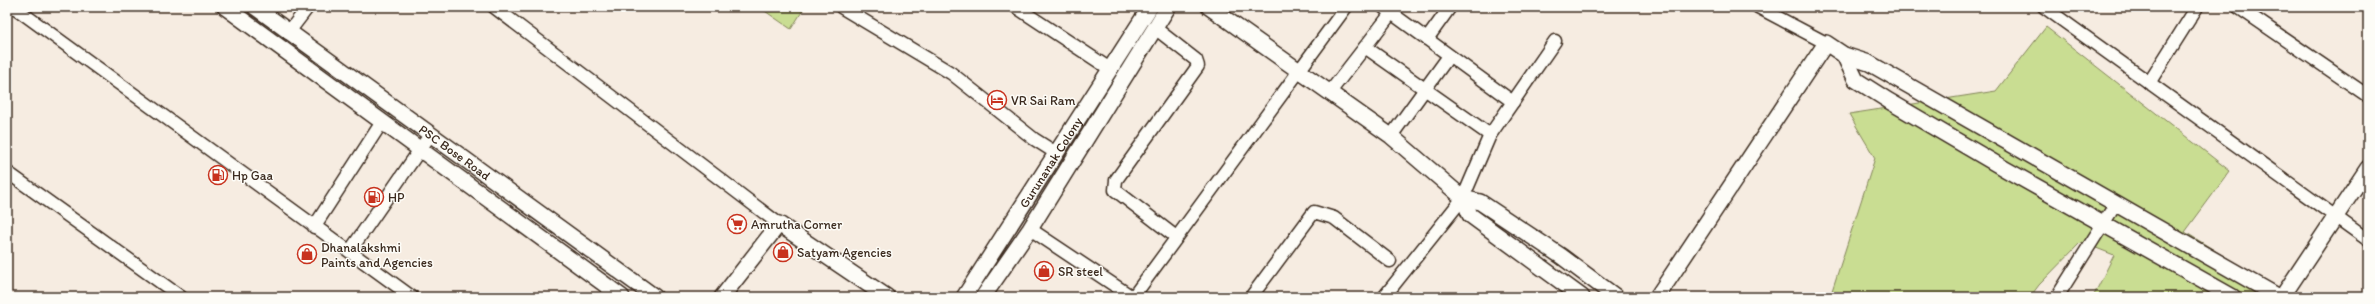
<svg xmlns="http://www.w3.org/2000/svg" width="2375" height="304" font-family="Itim,sans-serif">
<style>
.green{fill:#c9dd92;stroke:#828458}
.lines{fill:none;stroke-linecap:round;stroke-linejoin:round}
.minor-casing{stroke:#3b2a1e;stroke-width:15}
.tertiary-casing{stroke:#3b2a1e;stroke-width:18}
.minor{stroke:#fdfcf7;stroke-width:12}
.tertiary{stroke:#fdfcf7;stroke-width:15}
.labels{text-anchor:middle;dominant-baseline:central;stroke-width:3;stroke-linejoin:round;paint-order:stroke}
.poi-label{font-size:13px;fill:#3b2a1e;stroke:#fdfcf7;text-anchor:start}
.street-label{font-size:13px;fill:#3b2a1e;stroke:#fdfcf7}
</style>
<rect width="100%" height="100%" fill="#f6ece1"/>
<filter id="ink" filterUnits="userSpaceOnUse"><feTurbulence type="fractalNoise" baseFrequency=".025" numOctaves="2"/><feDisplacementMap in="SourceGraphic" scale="8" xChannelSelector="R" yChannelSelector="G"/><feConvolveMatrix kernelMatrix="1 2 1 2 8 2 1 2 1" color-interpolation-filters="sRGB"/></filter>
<g filter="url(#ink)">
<g class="green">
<path d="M759 7H805L791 29Z"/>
<path d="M2046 27 2230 171 2185 232 2264 281 2252 297H2093L2114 255 2081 242 2039 285 2030 297H1830L1875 158 1849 114 1996 91Z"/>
</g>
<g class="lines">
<defs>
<g id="minor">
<path d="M14 7 412 297"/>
<path d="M494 7 779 224"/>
<path d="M841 7 951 73 1034 139 1056 153"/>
<path d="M1016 7 1110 69"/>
<path d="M1383 7 1427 39"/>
<path d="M1450 7 1427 39 1513 102"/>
<path d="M1758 7 1826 43"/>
<path d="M2044 7 2368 240"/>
<path d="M2238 7 2368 96"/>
<path d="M1155 28 1196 60 1198 66 1116 180 1115 190 1176 237"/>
<path d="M288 33 308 7"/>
<path d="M1365 47 1490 135"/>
<path d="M2149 83 2197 7"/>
<path d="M1330 92 1396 7"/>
<path d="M1391 136 1449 56"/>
<path d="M7 172 181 297"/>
<path d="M314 227 382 122"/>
<path d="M1030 229 1132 297"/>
<path d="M350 251 430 135"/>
<path d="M1133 297 1346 7"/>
<path d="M1251 297 1314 212 1334 218 1390 261"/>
<path d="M1384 297 1463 198 1490 135 1555 41"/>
<path d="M2057 297 2115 205"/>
</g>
<g id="tertiary">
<path d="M225 7 622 297"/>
<path id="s1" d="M255 7 655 297"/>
<path d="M1209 7 1391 136 1463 198 1470 215 1582 297"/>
<path d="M1844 55 1856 80 1889 101 2005 169 2233 297"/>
<path d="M1463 198 1480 202 1561 256 1616 297"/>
<path d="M722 297 779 224 887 297"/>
<path id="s2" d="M964 297 1150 7"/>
<path d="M983 297 1030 229 1168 7"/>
<path d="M1657 297 1826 43 1844 55 1869 63 2279 297"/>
<path d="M2282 297 2368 168"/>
</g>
</defs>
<use href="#minor" class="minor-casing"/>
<use href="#tertiary" class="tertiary-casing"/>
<use href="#minor" class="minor"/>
<use href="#tertiary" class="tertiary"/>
</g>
</g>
<defs>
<symbol id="hotel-ring" viewBox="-11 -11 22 22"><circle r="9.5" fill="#fdfcf7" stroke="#c8321e" stroke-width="1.5"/><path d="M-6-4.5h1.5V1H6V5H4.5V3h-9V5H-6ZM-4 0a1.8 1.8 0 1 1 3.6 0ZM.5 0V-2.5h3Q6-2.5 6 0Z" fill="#c8321e"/></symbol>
<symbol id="fuel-ring" viewBox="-11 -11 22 22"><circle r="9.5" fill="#fdfcf7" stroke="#c8321e" stroke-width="1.5"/><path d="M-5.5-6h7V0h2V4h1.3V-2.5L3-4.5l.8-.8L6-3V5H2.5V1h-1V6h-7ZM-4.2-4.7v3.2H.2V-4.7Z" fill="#c8321e"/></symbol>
<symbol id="supermarket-ring" viewBox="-11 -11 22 22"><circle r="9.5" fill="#fdfcf7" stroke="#c8321e" stroke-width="1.5"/><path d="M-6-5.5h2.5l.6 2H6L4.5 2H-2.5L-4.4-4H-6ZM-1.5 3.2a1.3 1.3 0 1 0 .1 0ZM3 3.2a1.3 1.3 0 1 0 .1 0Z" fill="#c8321e"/></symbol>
<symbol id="shop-ring" viewBox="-11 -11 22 22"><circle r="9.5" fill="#fdfcf7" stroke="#c8321e" stroke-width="1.5"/><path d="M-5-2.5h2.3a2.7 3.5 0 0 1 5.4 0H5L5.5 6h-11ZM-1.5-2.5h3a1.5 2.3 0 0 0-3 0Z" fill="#c8321e"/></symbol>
</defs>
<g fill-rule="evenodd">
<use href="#hotel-ring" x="986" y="89" width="22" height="22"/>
<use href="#fuel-ring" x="207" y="164" width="22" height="22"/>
<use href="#fuel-ring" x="363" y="186" width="22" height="22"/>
<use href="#supermarket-ring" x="726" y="213" width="22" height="22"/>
<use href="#shop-ring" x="772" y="241" width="22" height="22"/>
<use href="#shop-ring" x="296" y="243" width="22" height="22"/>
<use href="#shop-ring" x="1033" y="260" width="22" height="22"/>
</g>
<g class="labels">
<g class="poi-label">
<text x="1011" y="100">VR Sai Ram</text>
<text x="232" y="175">Hp Gaa</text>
<text x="388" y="197">HP</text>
<text x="751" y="224">Amrutha Corner</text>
<text x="321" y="247">Dhanalakshmi<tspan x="321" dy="15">Paints and Agencies</tspan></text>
<text x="797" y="252">Satyam Agencies</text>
<text x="1058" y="271">SR steel</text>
</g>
<g class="street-label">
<text stroke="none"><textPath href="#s1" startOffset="247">PSC Bose Road</textPath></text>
<text stroke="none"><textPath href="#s2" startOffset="160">Gurunanak Colony</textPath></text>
</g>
</g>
<rect width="2375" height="304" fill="none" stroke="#fdfcf7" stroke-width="24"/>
<rect x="12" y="12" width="2351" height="280" fill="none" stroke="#3b2a1e" stroke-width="1.5" filter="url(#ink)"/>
</svg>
